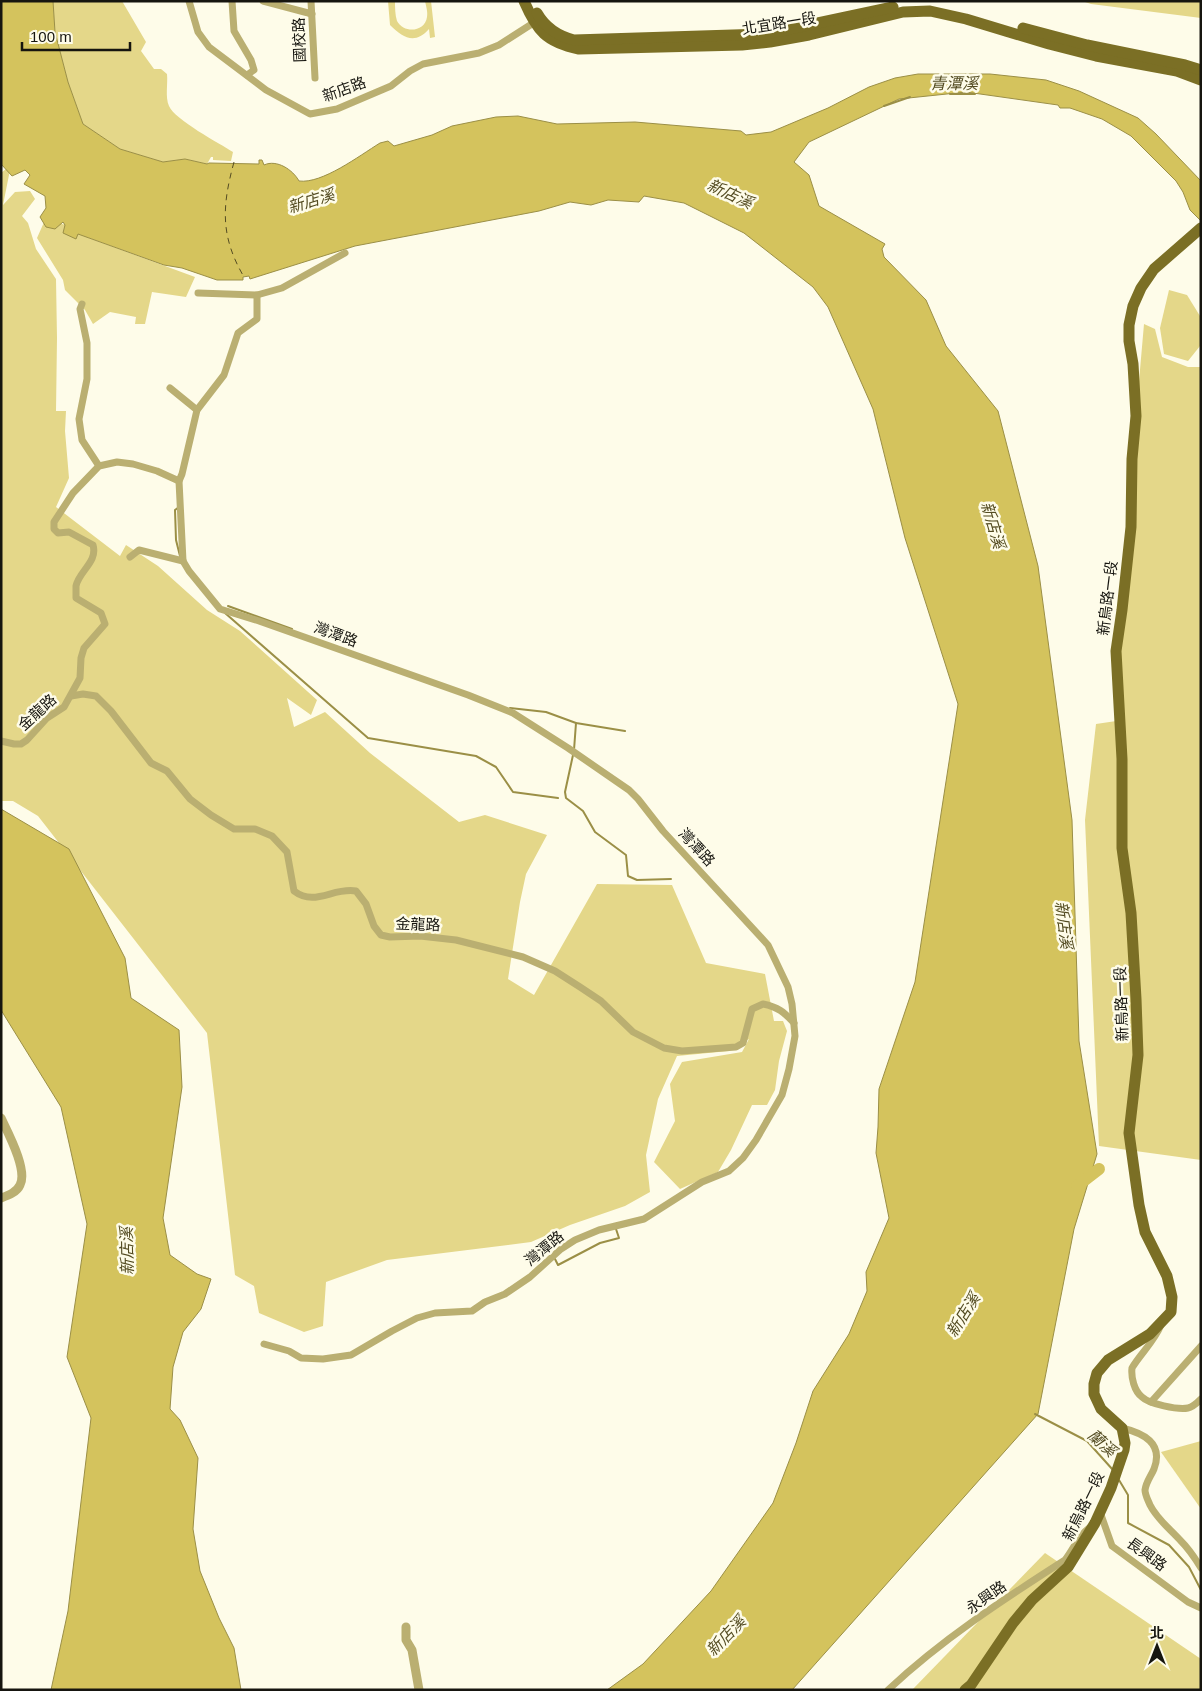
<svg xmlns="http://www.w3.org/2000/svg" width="1202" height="1691" font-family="Helvetica,'Noto Sans TC',sans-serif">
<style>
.green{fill:#e4d789}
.water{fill:#d4c35d;stroke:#9b8f46}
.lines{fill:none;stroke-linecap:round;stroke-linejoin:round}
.stream{stroke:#9b8f46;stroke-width:2}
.river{stroke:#d4c35d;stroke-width:12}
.ferry{stroke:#544c22;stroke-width:1;stroke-dasharray:6 5;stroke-linecap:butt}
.minor{stroke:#baaf71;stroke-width:7}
.tertiary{stroke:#baaf71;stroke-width:9}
.primary{stroke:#7b6f25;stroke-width:11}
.labels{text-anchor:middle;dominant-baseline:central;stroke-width:5;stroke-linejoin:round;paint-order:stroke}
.street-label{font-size:15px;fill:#16150f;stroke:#fefce9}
.water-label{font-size:16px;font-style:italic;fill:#544c22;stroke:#fefce9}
</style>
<rect width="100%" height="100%" fill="#fefce9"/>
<g class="green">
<path d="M53 1H122L146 42 141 51 154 69H161L167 74C168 84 165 97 169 106 175 120 219 143 233 152L231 161 213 160V157H211L207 164 185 159 163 162 120 149 83 124 68 82 55 32Z"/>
<path d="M388 1H395C395 7 395 15 397 21 404 34 425 32 427 17 428 12 426 6 425 1H431L435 37 430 38 429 29C415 45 403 38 390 25Z"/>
<path d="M1082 1H1201V18L1091 4Z"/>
<path d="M11 165 3 205 15 192 30 191 35 199 22 216 28 223 36 249 56 279 57 338 56 411H66L65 431 69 478 56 507 120 556 126 545 158 566 207 610 240 631 317 700 311 715 287 698 294 727 325 712 370 753 459 822 485 815 547 835 526 874 520 902 508 979 534 995 597 884 672 885 706 963 765 974 774 1021H783L787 1031 779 1061 775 1090 767 1105H752L731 1150 718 1172 680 1189 654 1162 675 1121 670 1084 682 1062 742 1052 749 1039 729 1051 677 1056 658 1099 646 1155 650 1192 625 1206 570 1225 531 1242 387 1260 326 1282 323 1326 304 1332 259 1313 254 1286 235 1275 207 1033 38 816 13 801H1V173Z"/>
<path d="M45 220 79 228 89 238 195 277 186 297 152 292 145 324H135L136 317 110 312 93 324 85 310 65 290 63 280 37 238Z"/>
<path d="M1169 290 1187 295 1200 316V346L1188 361 1164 354 1160 328Z"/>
<path d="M1144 324 1155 329 1162 357 1188 367H1201V1160L1099 1146 1085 820 1096 724 1123 720 1116 644Z"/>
<path d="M1201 1441V1509L1161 1452Z"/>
<path d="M1045 1553 1201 1659V1690H912Z"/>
</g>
<g class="water">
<path d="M1 1H53L55 32 68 82 83 124 120 149 163 162 185 159 207 164 209 163 259 164V160H262L264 165C277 159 293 170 299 181 322 184 359 156 380 143L388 141 394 146 432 135 452 126 496 117 518 116 557 124 635 122 741 131 746 135 771 132 828 108 869 87 895 78 918 74H990L1046 80 1079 91 1138 118 1156 134 1201 181V221L1190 210 1183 192 1176 181 1131 136 1102 119 1070 108H1060L1058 105 966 92 899 99 809 142 794 162 809 175 819 206 885 244 882 249 884 257 926 300 946 346 998 411 1038 566 1072 820 1079 1041 1097 1154 1074 1229 1038 1414 792 1690H607L643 1664 711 1591 773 1503 796 1443 813 1391 849 1334 867 1291 866 1272 889 1218 876 1153 878 1127 879 1089 915 982 958 704 905 538 873 409 828 307 813 287 744 233 684 203 644 196 639 202 608 200 591 205 570 202 539 211 355 246 250 279 249 276 243 277V280H217L182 268 164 265 78 234 76 239 63 233 65 225 63 222 55 229 46 227 40 217 46 208 45 196 24 184 30 175 25 170 12 176 1 164Z"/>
<path d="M1 809 69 849 125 958 131 998 179 1030 182 1087 163 1218 170 1255 197 1274 211 1279 201 1309 183 1332 173 1367 170 1409 180 1420 198 1458 193 1529 200 1571 219 1618 234 1648 241 1690H51L68 1611 91 1418 67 1357 87 1224 61 1107 1 1010Z"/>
</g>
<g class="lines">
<g class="stream">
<path d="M950 94H975"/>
<path d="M884 106 910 97"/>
<path d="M179 507 175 510 176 540 180 556"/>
<path d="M228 606 292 629"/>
<path d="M225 613 368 738 476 756 496 767 513 792 558 798"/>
<path d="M510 708 546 712 576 723 625 731"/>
<path d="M574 750 576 723"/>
<path d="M573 755 565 792 566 798 583 811 595 832 626 855 628 876 637 880 671 879"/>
<path d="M555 1259 558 1265 600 1243 619 1238 616 1229"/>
<path d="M1035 1414 1087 1441 1113 1470"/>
<path d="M1119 1480 1128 1495V1523L1169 1545 1189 1567 1201 1590"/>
</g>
<path class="river" d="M1077 1186 1099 1169"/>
<path class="ferry" d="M234 162C222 206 220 236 244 277"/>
<g class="minor">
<path d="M189 1 198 32 209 47 266 90 310 114 337 109 391 86 410 71 423 64 479 53 499 45 538 20"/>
<path d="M232 1 234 31 251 60 254 70 247 75"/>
<path d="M263 1 312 14"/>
<path d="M311 1 315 78"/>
<path d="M198 293 257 295 282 288 345 253"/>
<path d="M257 295V319L238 333 224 375 197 410 182 474 179 481 183 561 189 571 220 609 259 621 468 695 513 713 568 748 629 790 638 799 663 831 768 945 788 987 792 1004 795 1036 789 1069 782 1095 756 1140 743 1158 729 1171 702 1182 644 1219 599 1230 575 1240 561 1249 530 1277 505 1294 485 1302 472 1311 435 1313 417 1318 392 1331 351 1355 323 1359 301 1358 289 1351 264 1344"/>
<path d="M82 304 80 309 87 343V379L79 419 82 440 99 466"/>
<path d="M170 388 197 410"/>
<path d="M130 557 139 550 183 561"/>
<path d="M71 696 83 694 96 696 111 711 151 763 167 771 190 799 211 815 234 829H255L272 836 287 852 294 891C315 907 333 887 356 891L366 904 374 926 381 935 390 937 420 936 456 940 523 957 555 971 580 987 601 1001 633 1032 664 1048 682 1051 736 1047 743 1043 752 1009 763 1004C778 1007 784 1012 794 1023"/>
<path d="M1 741 14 744H21L27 740 47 718 64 707 80 678 81 658 84 648 105 624 101 613 76 598C76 595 76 590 76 586 79 571 98 562 93 545L69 532 58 533 54 529V522L73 493 99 466 117 462 133 464 157 471 179 481"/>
<path d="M1161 1325C1154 1342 1141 1353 1132 1368 1131 1377 1134 1391 1142 1397 1149 1404 1178 1410 1188 1408 1193 1407 1197 1403 1201 1399"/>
<path d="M1151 1402 1201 1346"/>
<path d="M1122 1428C1143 1433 1164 1443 1154 1469 1151 1476 1146 1482 1145 1490 1145 1495 1148 1500 1150 1505 1157 1519 1169 1528 1180 1540 1188 1548 1195 1558 1201 1568"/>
<path d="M1100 1512 1112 1546 1188 1602 1201 1608"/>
<path d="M888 1690C941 1640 1004 1599 1065 1560 1073 1550 1078 1536 1089 1528"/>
</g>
<g class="tertiary">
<path d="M1 1118C8 1133 28 1170 20 1185 17 1192 9 1195 1 1198"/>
<path d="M406 1627V1640L412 1650 419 1690"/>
</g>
<g class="primary">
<path d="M524 1C537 31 546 42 579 49L742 45 770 42 809 35 903 12 930 11 966 19 1049 44 1096 56 1177 71 1201 80"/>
<path d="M537 13C545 27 558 36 574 40L766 34 893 7"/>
<path d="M1023 28 1087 45 1185 65 1201 70"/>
<path d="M965 1690 971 1685 1013 1623 1032 1600 1068 1567 1095 1523 1111 1488 1124 1450 1125 1443 1122 1428 1101 1409 1094 1394V1384L1097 1373 1108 1360 1150 1334 1171 1312 1172 1297 1167 1276 1145 1232 1139 1205 1129 1133 1138 1055 1136 999 1131 913 1122 848V759L1116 651 1122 610 1131 527 1132 459 1136 416 1133 364 1129 341V325L1133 306 1141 288 1154 269 1201 228"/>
</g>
</g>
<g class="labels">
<g class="street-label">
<text transform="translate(779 23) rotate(-9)">北宜路一段</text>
<text transform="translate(299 40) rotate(-92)">國校路</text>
<text transform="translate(344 89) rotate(-20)">新店路</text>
<text transform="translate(1107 598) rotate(-83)">新烏路一段</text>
<text transform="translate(336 634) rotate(20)">灣潭路</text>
<text transform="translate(37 712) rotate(-42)">金龍路</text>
<text transform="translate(697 847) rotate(47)">灣潭路</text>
<text transform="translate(418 924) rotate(2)">金龍路</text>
<text transform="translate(1121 1004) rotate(-92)">新烏路一段</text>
<text transform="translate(544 1248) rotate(-39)">灣潭路</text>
<text transform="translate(1083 1506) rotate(-64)">新烏路一段</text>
<text transform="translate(1147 1554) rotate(36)">長興路</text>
<text transform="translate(986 1597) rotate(-35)">永興路</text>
</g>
<g class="water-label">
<text x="954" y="83">青潭溪</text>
<text transform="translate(730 194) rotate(25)">新店溪</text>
<text transform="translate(311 201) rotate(-17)">新店溪</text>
<text transform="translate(993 525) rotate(74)">新店溪</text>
<text transform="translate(1064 925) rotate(83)">新店溪</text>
<text transform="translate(127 1251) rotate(-91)">新店溪</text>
<text transform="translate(963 1315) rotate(-58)">新店溪</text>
<text transform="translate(1102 1443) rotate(42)">蘭溪</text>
<text transform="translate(726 1636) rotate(-46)">新店溪</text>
</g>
</g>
<rect width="1202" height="1691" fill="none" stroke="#16150f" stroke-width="5"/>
<g transform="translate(1157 1646)" stroke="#fefce9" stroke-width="4" paint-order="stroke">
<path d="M0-4L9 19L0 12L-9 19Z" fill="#16150f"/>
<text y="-8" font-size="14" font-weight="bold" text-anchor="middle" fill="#16150f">北</text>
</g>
<path d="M22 42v8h108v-8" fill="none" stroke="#16150f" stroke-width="2.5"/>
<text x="30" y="42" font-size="15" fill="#16150f" stroke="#fefce9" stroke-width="4" paint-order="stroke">100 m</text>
</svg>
